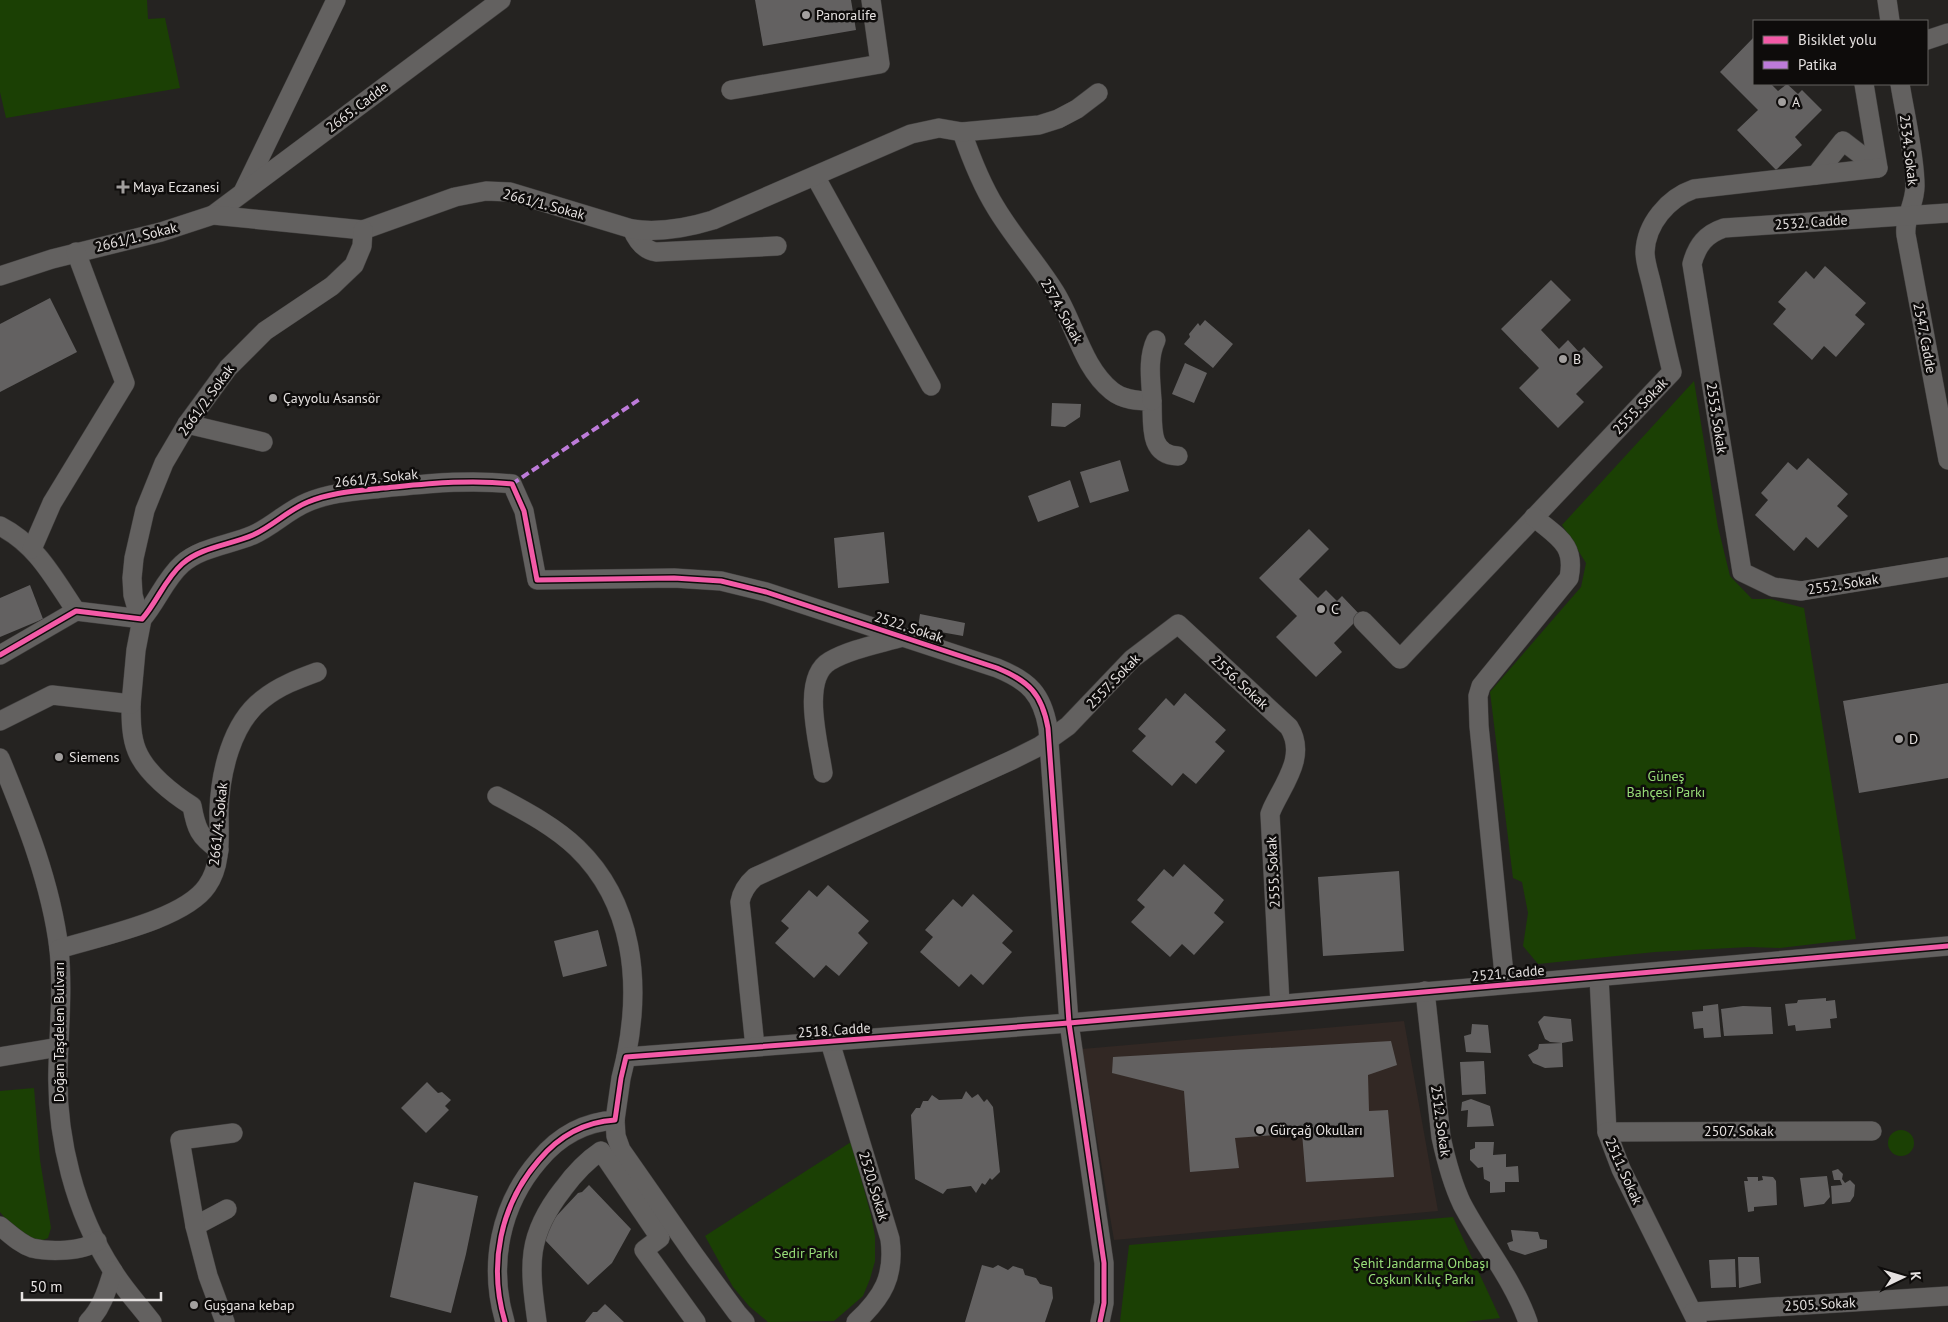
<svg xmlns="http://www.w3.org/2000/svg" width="1948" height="1322" font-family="'PT Sans',sans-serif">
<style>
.built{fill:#322824}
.green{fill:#1b4004}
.building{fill:#636161}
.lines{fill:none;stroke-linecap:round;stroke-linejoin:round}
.minor-casing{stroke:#413f3e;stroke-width:20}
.minor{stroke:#636160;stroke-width:19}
.quiet{stroke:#bd7bd9;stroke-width:4;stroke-dasharray:8 4;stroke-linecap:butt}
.cycleway-casing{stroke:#0e0c0b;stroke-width:8}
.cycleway{stroke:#f35aa7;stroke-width:5}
.poi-dot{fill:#a29f9e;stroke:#0e0c0b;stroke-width:2}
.labels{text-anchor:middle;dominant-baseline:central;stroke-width:5;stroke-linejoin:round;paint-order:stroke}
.poi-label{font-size:14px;fill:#e6e2e1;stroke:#0e0c0b;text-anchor:start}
.street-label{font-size:14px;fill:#e6e2e1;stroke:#0e0c0b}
.park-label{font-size:14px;fill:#98de78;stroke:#0e0c0b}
</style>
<rect width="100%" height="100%" fill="#252321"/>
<path class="built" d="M1404 1021 1438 1211 1114 1240 1082 1049Z"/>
<g class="green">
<path d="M0 0H147L148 19 165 18 180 88 6 118 0 92Z"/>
<path d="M1694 381 1718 527 1730 576 1752 599H1771L1804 608 1856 939 1780 948 1749 947 1655 952 1538 964 1523 946 1528 913 1522 882 1513 878 1490 692 1581 587 1586 563 1562 525Z"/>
<path d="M34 1088 40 1160 51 1228 48 1238C27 1248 13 1227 0 1212V1091Z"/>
<circle cx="1901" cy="1143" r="13"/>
<path d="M851 1142 871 1215 875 1236V1261L870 1279 863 1296 834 1321 768 1322 749 1306 733 1287 705 1236Z"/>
<path d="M1453 1217 1500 1318 1465 1322H1120L1129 1245Z"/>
</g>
<g class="building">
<path d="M755 0H851L856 30 763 46Z"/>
<path d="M1754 37V84H1771L1778 91 1787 84 1798 94 1802 90 1822 110 1795 137 1802 145 1776 170 1737 130 1758 110 1720 72Z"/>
<path d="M1825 266 1866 303 1855 315 1865 324 1836 357 1824 346 1812 360 1773 324 1786 309 1778 302 1806 271 1814 279Z"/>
<path d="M1551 280 1571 300 1541 330 1559 349 1568 340 1579 352 1584 347 1603 367 1576 394 1584 402 1558 428 1519 388 1539 368 1501 329Z"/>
<path d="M50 298 77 352 0 392V324Z"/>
<path d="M1205 320 1233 344 1213 368 1184 344 1190 337 1189 334 1198 323 1200 326Z"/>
<path d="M1185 363 1207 373 1194 403 1172 394Z"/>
<path d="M1052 403 1081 404 1080 417 1065 427 1051 426Z"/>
<path d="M1808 458 1848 494 1837 506 1848 516 1818 548 1806 537 1794 551 1755 515 1768 500 1761 493 1788 462 1797 470Z"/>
<path d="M1120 460 1129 491 1090 503 1080 472Z"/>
<path d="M1070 480 1079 507 1038 522 1028 496Z"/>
<path d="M1309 529 1329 549 1299 579 1318 598 1326 590 1337 601 1342 596 1361 616 1334 643 1342 652 1316 677 1276 637 1297 616 1259 578Z"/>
<path d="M884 532 889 583 838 588 834 538Z"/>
<path d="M30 585 43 619 0 637V598Z"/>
<path d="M920 614 965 623 963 636 918 628Z"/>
<path d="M1948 683V778L1859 793 1843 701Z"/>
<path d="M1185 693 1226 730 1215 742 1225 751 1196 784 1183 773 1172 786 1132 751 1146 736 1138 729 1166 698 1174 706Z"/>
<path d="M1184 864 1224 900 1214 913 1224 922 1194 955 1182 944 1170 957 1131 922 1145 907 1137 900 1164 869 1173 877Z"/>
<path d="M1399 871 1404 951 1323 956 1318 877Z"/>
<path d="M828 885 869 921 858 933 868 943 839 976 826 965 814 978 775 943 789 928 781 921 809 890 817 897Z"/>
<path d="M973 894 1013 931 1002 943 1012 952 983 985 971 974 959 987 920 952 933 937 925 930 953 899 962 907Z"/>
<path d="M598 930 607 966 563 977 554 941Z"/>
<path d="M1826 998V1001L1835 1000 1837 1018 1830 1019 1831 1028 1796 1031 1795 1025 1788 1026 1785 1004 1797 1003 1798 1000Z"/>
<path d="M1718 1004 1721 1037 1704 1038 1703 1028 1694 1029 1692 1012 1703 1011V1006Z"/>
<path d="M1743 1006 1771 1007 1773 1034 1724 1036 1721 1009Z"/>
<path d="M1544 1016 1571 1019 1573 1041 1562 1043 1563 1067 1545 1068 1533 1063 1528 1055 1538 1049 1539 1044 1562 1043 1550 1042 1545 1039 1538 1022Z"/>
<path d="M1472 1024 1488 1025 1491 1053 1466 1052 1464 1036 1471 1034Z"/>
<path d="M1391 1041 1397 1065 1368 1075 1369 1111 1388 1110 1394 1177 1306 1182 1302 1133 1235 1138 1239 1168 1190 1172 1184 1091 1112 1073 1113 1057Z"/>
<path d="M1484 1061 1486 1094 1462 1095 1460 1062Z"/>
<path d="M427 1082 438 1093 442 1092 451 1100 445 1106 449 1110 426 1133 401 1108Z"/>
<path d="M966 1091 972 1098 978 1094 984 1102 987 1099 993 1107 1000 1172 992 1180 990 1178 985 1185 982 1183 976 1193 971 1186 947 1189 943 1194 915 1179 911 1115 916 1108H920L923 1101H928L932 1095 939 1100 962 1099Z"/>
<path d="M1471 1099 1490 1106 1494 1126 1467 1127 1468 1110 1461 1111 1462 1102Z"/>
<path d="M1475 1142H1494L1493 1155 1506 1154V1167L1518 1166 1519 1182H1505V1192L1490 1193V1182L1484 1179 1483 1167 1478 1168 1470 1160V1150L1475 1148Z"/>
<path d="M1838 1169 1843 1174 1842 1179 1845 1183 1850 1180 1855 1185 1854 1196 1850 1202 1832 1204 1831 1186 1842 1185 1840 1180H1834L1832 1171Z"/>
<path d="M1762 1176 1773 1177 1776 1181 1777 1205 1754 1207V1211L1748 1212 1744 1181H1748L1747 1177H1758V1181L1763 1180Z"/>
<path d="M1827 1176 1830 1197 1824 1204 1804 1207 1800 1178Z"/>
<path d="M414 1182 478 1196 466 1254 451 1313 390 1297Z"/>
<path d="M589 1185 631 1229 612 1263 588 1285 543 1238 549 1224 578 1193 582 1192Z"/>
<path d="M1511 1230 1538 1232 1540 1239 1547 1240V1248L1525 1255 1510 1250 1507 1243 1513 1241Z"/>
<path d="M1738 1257H1759L1761 1283 1739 1288Z"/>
<path d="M1735 1259 1736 1287 1711 1288 1709 1260Z"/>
<path d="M982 1265 993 1268 998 1265 1008 1270 1013 1266 1023 1269 1025 1275 1036 1278 1040 1284 1052 1287 1053 1298 1045 1322H965Z"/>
<path d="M605 1304 624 1322H585L593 1312H597Z"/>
</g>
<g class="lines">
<defs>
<g id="minor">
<path d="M1887 0 1890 21"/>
<path d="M1927 40 1948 33"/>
<path d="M1900 84C1905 115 1915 156 1915 186 1915 204 1904 218 1906 235L1948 460"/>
<path d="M731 90 880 64 871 0"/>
<path d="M962 132C971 158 981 184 996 208 1014 238 1037 263 1055 292 1075 324 1082 367 1112 391 1123 400 1138 401 1152 401 1153 424 1148 455 1178 456"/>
<path d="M1816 175 1843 141 1878 168 1864 84"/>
<path d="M815 176 931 386"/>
<path d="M244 190 336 0"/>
<path d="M1948 213 1724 228C1706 234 1697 245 1692 264L1742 572 1773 587 1801 591 1948 567"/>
<path d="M213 215 501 0"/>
<path d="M632 229C637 241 644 250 656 252L777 246"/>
<path d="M0 276 52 259 161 232 213 215 363 230 455 197 486 191 510 192 632 229C659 233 687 228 713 220L911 134 939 128 962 132 1039 125 1058 119 1077 109 1098 93"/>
<path d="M1152 401C1151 381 1147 359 1156 340"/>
<path d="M187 424 263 442"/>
<path d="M0 526C37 545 53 577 76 611"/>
<path d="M32 549 52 503 125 383 76 252"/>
<path d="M1363 621 1400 659 1672 372C1665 344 1659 315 1652 286 1650 276 1645 263 1645 252 1646 224 1668 198 1694 189L1878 168"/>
<path d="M0 655 76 611 142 619C157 602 165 579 182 564 201 547 230 545 253 535 273 526 288 510 308 502 332 492 358 491 383 488 426 484 469 479 512 484L524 511 537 580 674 578 721 581 766 592 997 668C1029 681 1042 694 1048 728L1069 1023 1104 1263V1303L1100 1322"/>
<path d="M131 704C131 719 131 737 137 751 146 773 173 794 192 806 196 828 199 837 219 850"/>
<path d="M0 721 52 695 131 704 136 650 142 619 137 609 133 595 132 578 134 558 145 510 164 463 187 424 228 368 265 331 332 286 354 265 362 246 363 230"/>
<path d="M0 758C25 819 51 883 59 949 63 989 59 1029 58 1069 56 1138 75 1213 113 1271 124 1289 139 1305 152 1322"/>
<path d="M823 773C819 744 800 678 830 661 851 649 879 644 903 637"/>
<path d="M497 796C525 811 554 826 577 848 634 903 641 983 626 1057"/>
<path d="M59 949C97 937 184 920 207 886 222 865 219 836 219 812 220 774 231 723 263 699 279 686 298 679 317 672"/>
<path d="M1599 977 1607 1132 1621 1169 1697 1322"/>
<path d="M1505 984 1479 726 1478 696 1481 686 1569 578C1576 544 1557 537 1534 517"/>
<path d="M1425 991 1441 1137C1446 1160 1452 1183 1462 1204 1483 1244 1513 1279 1528 1322"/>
<path d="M830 1042 890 1239C895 1276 883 1297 856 1322"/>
<path d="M755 1047 740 902C742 891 747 884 755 877L1012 760 1040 746 1068 726 1132 659 1178 624 1289 727C1307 756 1284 783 1272 809L1270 814 1280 1004"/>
<path d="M0 1057 59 1047"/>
<path d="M615 1120 616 1136 621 1150 695 1256 737 1313 745 1322"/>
<path d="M1607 1132 1872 1131"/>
<path d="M0 1226C10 1234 20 1244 32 1248 49 1252 83 1252 97 1241"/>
<path d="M195 1226 227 1209"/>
<path d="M1693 1312 1948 1296"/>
<path d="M88 1322C102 1308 107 1290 113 1271"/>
<path d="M225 1322 208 1276 195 1226 180 1140 233 1133"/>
<path d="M505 1322C488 1265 500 1205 539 1160 559 1136 584 1122 615 1120L621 1078 626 1057 1069 1023 1948 946"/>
<path d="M537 1322C529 1265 526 1236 563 1189 574 1174 586 1161 601 1151L660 1238 644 1250 696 1322"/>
</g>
</defs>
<use href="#minor" class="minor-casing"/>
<use href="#minor" class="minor"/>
<path class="quiet" d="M512 484 640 399"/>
<defs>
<g id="cycleway">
<path d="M0 655 76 611 142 619C157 602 165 579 182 564 201 547 230 545 253 535 273 526 288 510 308 502 332 492 358 491 383 488 426 484 469 479 512 484L524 511 537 580 674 578 721 581 766 592 997 668C1029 681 1042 694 1048 728L1069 1023 1104 1263V1303L1100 1322"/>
<path d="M505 1322C488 1265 500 1205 539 1160 559 1136 584 1122 615 1120L621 1078 626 1057 1069 1023 1948 946"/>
</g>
</defs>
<use href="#cycleway" class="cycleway-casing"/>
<use href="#cycleway" class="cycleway"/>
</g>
<g class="poi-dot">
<circle cx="806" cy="15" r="5"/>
<circle cx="1782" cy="102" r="5"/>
<path d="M120.5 179.5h5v5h5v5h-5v5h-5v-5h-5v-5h5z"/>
<circle cx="1563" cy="359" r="5"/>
<circle cx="273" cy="398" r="5"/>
<circle cx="1321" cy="609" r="5"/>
<circle cx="1899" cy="739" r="5"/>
<circle cx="59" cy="757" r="5"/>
<circle cx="1260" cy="1130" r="5"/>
<circle cx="194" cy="1305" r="5"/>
</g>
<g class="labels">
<g class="poi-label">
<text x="816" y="15">Panoralife</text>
<text x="1792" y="102">A</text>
<text x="133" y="187">Maya Eczanesi</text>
<text x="1573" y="359">B</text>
<text x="283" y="398">Çayyolu Asansör</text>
<text x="1331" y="609">C</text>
<text x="1909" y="739">D</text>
<text x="69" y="757">Siemens</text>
<text x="1270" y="1130">Gürçağ Okulları</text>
<text x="204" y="1305">Guşgana kebap</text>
</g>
<g class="street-label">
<text transform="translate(357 107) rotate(-37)">2665. Cadde</text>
<text transform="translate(1909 150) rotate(83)">2534. Sokak</text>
<text transform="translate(544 204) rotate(15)">2661/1. Sokak</text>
<text transform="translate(1811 222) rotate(-4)">2532. Cadde</text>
<text transform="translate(136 237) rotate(-14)">2661/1. Sokak</text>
<text transform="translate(1062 311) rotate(61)">2574. Sokak</text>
<text transform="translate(1925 338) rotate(79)">2547. Cadde</text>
<text transform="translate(206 400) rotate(-54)">2661/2. Sokak</text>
<text transform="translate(1640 406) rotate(-46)">2555. Sokak</text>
<text transform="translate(1717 418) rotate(81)">2553. Sokak</text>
<text transform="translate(376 478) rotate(-6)">2661/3. Sokak</text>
<text transform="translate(1843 584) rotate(-9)">2552. Sokak</text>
<text transform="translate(909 627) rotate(18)">2522. Sokak</text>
<text transform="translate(1113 681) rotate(-46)">2557. Sokak</text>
<text transform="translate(1240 682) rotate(43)">2556. Sokak</text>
<text transform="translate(218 824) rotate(-84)">2661/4. Sokak</text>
<text transform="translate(1273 872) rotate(-93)">2555. Sokak</text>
<text transform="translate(1508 973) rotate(-5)">2521. Cadde</text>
<text transform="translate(834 1030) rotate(-4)">2518. Cadde</text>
<text transform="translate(59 1032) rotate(-90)">Doğan Taşdelen Bulvarı</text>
<text transform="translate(1441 1121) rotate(82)">2512. Sokak</text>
<text x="1739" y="1131">2507. Sokak</text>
<text transform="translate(1624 1171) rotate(66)">2511. Sokak</text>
<text transform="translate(874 1186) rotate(73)">2520. Sokak</text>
<text transform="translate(1820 1304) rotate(-3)">2505. Sokak</text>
</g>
<g class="park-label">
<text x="1666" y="776">Güneş<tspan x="1666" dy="16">Bahçesi Parkı</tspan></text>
<text x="806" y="1253">Sedir Parkı</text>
<text x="1421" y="1263">Şehit Jandarma Onbaşı<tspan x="1421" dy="16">Coşkun Kılıç Parkı</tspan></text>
</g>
</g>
<rect x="1753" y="20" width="175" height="65" fill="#0e0c0b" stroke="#646261"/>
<rect x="1763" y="36" width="25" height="8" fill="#f35aa7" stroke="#646261"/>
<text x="1798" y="45" font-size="15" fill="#e6e2e1">Bisiklet yolu</text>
<rect x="1763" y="61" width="25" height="8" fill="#bd7bd9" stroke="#646261"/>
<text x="1798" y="70" font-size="15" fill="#e6e2e1">Patika</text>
<g transform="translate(1903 1277) rotate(85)" stroke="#0e0c0b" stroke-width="4" paint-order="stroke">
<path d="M0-4L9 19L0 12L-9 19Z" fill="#e6e2e1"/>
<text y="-8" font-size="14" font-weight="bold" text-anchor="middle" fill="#e6e2e1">K</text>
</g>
<path d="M22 1292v8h139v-8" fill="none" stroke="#e6e2e1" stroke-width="2.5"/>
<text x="30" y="1292" font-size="15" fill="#e6e2e1" stroke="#0e0c0b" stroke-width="4" paint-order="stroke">50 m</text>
</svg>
